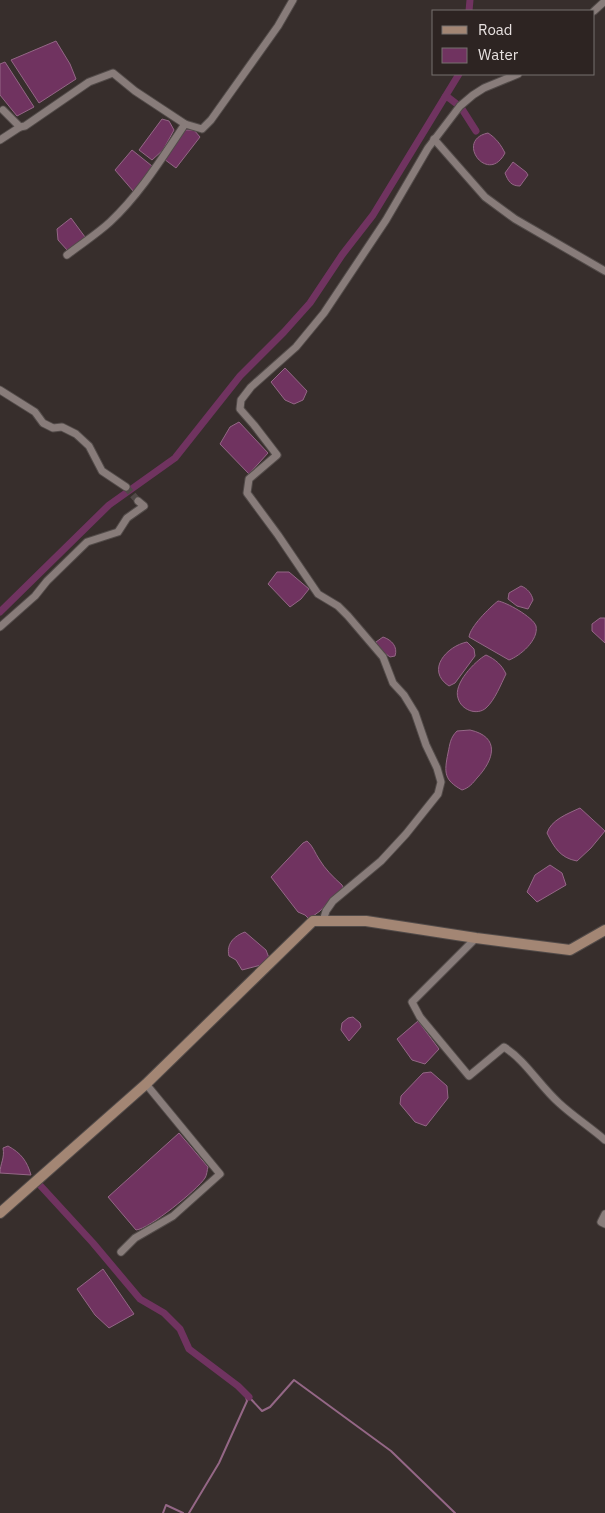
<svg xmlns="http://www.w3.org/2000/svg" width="605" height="1513" font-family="'IBM Plex Sans',sans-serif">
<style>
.water{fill:#703360;stroke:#946786}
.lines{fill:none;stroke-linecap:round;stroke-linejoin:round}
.stream{stroke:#946786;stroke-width:2}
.canal{stroke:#703360;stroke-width:7}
.street-tunnel{stroke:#514947;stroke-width:7;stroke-dasharray:7 3.5;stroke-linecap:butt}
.street-casing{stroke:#524b49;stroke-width:9}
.secondary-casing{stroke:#524b49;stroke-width:12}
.street{stroke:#887c7a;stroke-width:7}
.secondary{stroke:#a38674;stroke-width:10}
</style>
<rect width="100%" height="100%" fill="#372e2c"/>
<g class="water">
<path d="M56 41 70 64 76 79 39 103 11 60Z"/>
<path d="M5 62 34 107 17 116 0 95V64Z"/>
<path d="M162 119 169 121 174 130 163 150 152 160 139 150Z"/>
<path d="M185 130H194L200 137 176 168 164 159Z"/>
<path d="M488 133C496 138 501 145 505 153 488 186 454 140 488 133Z"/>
<path d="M132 150 152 166 134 192 115 170Z"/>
<path d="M513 162 526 172 528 175 520 186C511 186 508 181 505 173Z"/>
<path d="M71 218 85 237 68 251 58 240 57 229Z"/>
<path d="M285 368 307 391 303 400 294 404 285 400 271 382Z"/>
<path d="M239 422 268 453 249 474 220 444 230 427Z"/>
<path d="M277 572H289L309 589 301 599 290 607 268 584Z"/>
<path d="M521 586C527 588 532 594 533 600L528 609 517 606 508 599 509 593Z"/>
<path d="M498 601C506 602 533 617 536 626 539 640 520 656 509 660L469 637C470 627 489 608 498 601Z"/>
<path d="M600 618H605V643L592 631V624Z"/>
<path d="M383 637C392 640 398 647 395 656L390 657 378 648 376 642Z"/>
<path d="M467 642 474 649 475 656 455 683 449 686C425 670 447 646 467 642Z"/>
<path d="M486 655C495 659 502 665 506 674 501 684 495 700 486 708 477 716 461 710 458 698 453 684 475 661 486 655Z"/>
<path d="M470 730C501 737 494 760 477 778 473 783 469 788 462 790 444 780 444 773 448 753 450 744 450 738 457 731Z"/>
<path d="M580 808 605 831 591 848 577 861C560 858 554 847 547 833 551 820 567 814 580 808Z"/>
<path d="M307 841C313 846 315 853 319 859 325 869 333 877 342 885L343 887 320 911 309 919 305 915 298 912 271 877 303 843Z"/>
<path d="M550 865 562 873 566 885 537 902 527 892 535 875Z"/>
<path d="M245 932 266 950 269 958 261 965 242 970 236 960 229 956C226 944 234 936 245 932Z"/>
<path d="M353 1017 360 1023 361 1027 349 1041 341 1030 342 1023 348 1018Z"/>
<path d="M418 1021 439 1049 425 1064 412 1060 397 1039Z"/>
<path d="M431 1072 447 1086 448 1098 426 1126 415 1122 400 1104 401 1096 423 1073Z"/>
<path d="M179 1133 208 1167C207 1170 207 1175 205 1178 197 1190 149 1229 136 1230L108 1197Z"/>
<path d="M8 1146C21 1153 27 1161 31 1175L0 1173C0 1164 5 1158 3 1148Z"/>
<path d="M103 1269 134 1314 109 1328 95 1315 77 1289Z"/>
</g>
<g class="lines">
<g class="stream">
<path d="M249 1397 262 1411 270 1407 294 1380 391 1451 455 1513"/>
<path d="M163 1513 166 1505 183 1513"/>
<path d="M189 1513 219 1463 247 1401 245 1392"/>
</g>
<g class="canal">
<path d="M469 11 470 0"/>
<path d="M445 97 449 98 458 105"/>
<path d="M462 109 476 131"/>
<path d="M0 612 109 505 175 458 240 376 284 332 310 303 342 255 373 215 459 74"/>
<path d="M38 1183 93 1243 140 1299 164 1313 180 1329 189 1349 238 1386 249 1397"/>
</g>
<path class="street-tunnel" d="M126 487 138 501"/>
<defs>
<g id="street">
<path d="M594 11 605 1"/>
<path d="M3 110 20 127 25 126 89 82 113 73 135 91 185 124"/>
<path d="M434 139 485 197 515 219 605 271"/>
<path d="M0 140 20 127"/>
<path d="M67 255C81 244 97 234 110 222 140 194 162 158 185 124L202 129 211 120 278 26 293 0"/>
<path d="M0 390 35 412 43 423 53 428 62 427 76 434 89 446 102 471 126 487"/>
<path d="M0 627 35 596 47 581 87 542 118 532 127 518 144 506 138 501"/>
<path d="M323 921 326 911 333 901 381 861 406 834 438 794 441 782 437 768 426 745 415 713 404 695 393 683 383 657 348 616 338 606 318 594 278 535 247 493 249 479 277 455 254 425 240 409 241 400 251 387 296 347 324 313 386 220 428 148 460 106 473 95 484 88 518 74"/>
<path d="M476 938 412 1002 420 1017 469 1076 504 1047C526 1061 539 1085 559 1103 573 1116 590 1127 605 1140"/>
<path d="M605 1214 601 1222 605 1224"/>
<path d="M121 1252 135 1238 173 1216 220 1174 146 1084"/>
</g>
<path id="secondary" d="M0 1213 146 1084 313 921H366L476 938 570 950 605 930"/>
</defs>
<use href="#street" class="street-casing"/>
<use href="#secondary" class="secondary-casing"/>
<use href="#street" class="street"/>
<use href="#secondary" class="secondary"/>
</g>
<rect x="432" y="10" width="162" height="65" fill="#2d2422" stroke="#77706e"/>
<rect x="442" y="26" width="25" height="8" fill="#a38674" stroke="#77706e"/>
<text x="478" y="35" font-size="15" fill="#e7e1e0">Road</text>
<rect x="442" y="48" width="25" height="15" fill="#703360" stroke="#77706e"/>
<text x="478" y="60" font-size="15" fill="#e7e1e0">Water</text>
</svg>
